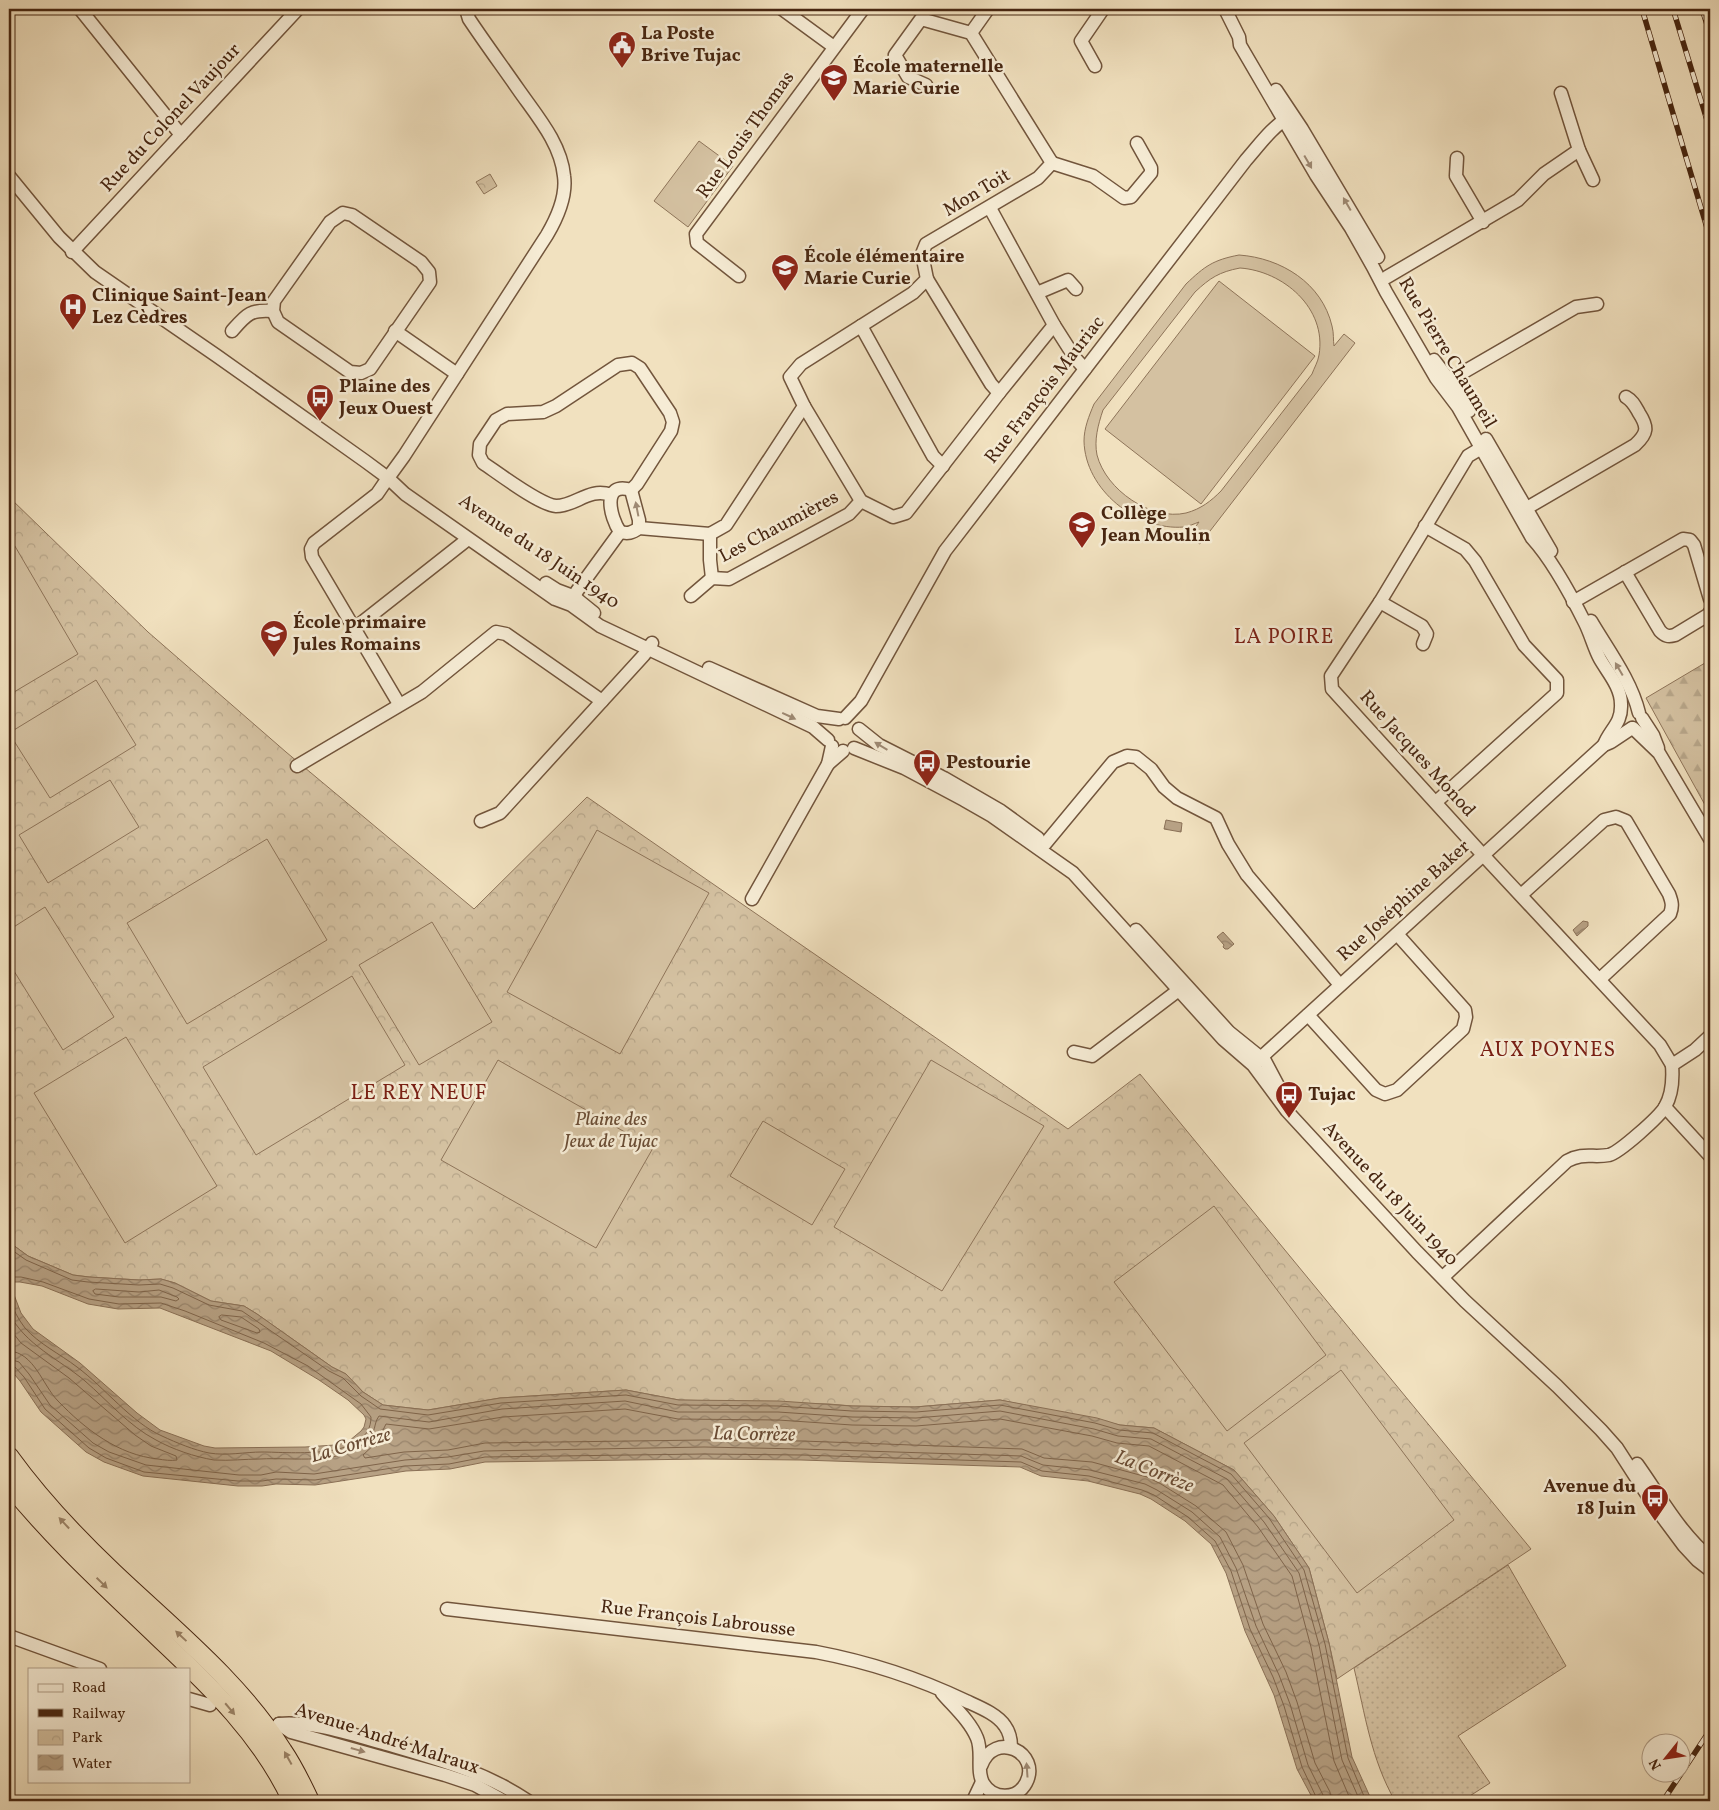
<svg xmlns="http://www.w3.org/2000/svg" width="1719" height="1810" font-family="Vollkorn,serif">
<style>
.grass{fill:url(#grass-dots);stroke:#8e7459}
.forest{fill:url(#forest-firs);stroke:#8e7459}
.park{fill:url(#park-crowns);stroke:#8e7459}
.pitch{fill:#d4c1a1;stroke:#8e7459;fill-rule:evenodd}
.water{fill:url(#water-waves);stroke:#8a7056;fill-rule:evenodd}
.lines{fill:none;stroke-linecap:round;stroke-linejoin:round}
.shore{stroke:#7f644a;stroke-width:1}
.minor-casing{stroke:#72553c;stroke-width:15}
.highway-casing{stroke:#472611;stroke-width:20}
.minor{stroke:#f6ecd5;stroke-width:12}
.highway{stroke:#f1e1bf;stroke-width:18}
.rail-casing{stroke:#472611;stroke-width:5.5}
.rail{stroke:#f6ecd5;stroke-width:4;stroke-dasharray:11;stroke-linecap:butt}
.oneway{fill:#9e8973}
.oneway2{fill:#9c8468}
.labels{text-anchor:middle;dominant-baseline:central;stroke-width:5;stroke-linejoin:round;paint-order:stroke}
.poi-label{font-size:19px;font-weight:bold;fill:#472611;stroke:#f6ecd5;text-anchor:start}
.street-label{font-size:19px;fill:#472611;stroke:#f6ecd5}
.park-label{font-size:19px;font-style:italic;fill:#6a4d35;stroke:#f6ecd5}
.water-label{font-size:20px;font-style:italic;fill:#694b34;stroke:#f6ecd5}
.quarter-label{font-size:21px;letter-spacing:1px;fill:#7a1f14;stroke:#f6ecd5}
</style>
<defs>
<pattern id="grass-dots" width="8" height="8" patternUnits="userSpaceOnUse" patternTransform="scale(1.25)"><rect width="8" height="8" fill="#d4c1a1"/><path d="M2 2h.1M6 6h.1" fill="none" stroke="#b7a68a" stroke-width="1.8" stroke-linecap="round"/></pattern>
<pattern id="forest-firs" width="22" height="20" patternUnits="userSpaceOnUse" patternTransform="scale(1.25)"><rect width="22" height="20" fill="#d4c1a1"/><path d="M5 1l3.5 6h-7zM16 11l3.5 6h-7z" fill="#b7a68a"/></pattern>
<pattern id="park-crowns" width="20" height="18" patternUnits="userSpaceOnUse" patternTransform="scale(1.25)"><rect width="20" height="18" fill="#d4c1a1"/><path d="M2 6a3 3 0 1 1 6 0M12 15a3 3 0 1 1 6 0" fill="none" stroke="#b7a68a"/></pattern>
<pattern id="water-waves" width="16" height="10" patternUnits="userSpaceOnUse" patternTransform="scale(1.25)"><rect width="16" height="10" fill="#b7a184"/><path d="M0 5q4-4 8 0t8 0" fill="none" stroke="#97836b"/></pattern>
</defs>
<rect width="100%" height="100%" fill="#f1e1bf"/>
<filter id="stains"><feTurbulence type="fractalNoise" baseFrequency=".004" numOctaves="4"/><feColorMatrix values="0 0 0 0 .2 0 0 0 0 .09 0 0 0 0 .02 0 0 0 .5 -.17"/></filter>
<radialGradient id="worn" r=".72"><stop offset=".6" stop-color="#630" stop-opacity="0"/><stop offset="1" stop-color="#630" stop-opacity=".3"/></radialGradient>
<path class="grass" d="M1508 1565 1566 1666 1458 1736 1490 1783 1462 1801H1395C1371 1759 1365 1714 1354 1668Z"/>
<path class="forest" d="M1710 660V814L1646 698Z"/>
<g class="park">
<path d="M490 174 497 186 484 194 476 182Z"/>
<path d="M9 497 148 632 286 752 474 909 587 797 1068 1129 1140 1074 1531 1549 1337 1679 1329 1643 1309 1568 1274 1516 1234 1470 1154 1428 1120 1425 1000 1400 915 1407 852 1406 829 1404 679 1400 626 1390 500 1398 428 1410 383 1405 363 1392 346 1374 332 1367 257 1314 244 1306 211 1301 175 1283 161 1279 139 1280 89 1277 73 1275 28 1256 9 1242Z"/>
</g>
<g class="pitch">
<path d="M699 141 733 166 688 227 654 201Z"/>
<path d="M1239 255C1281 258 1322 283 1332 326 1334 333 1333 340 1334 346L1344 334 1355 343 1200 544 1188 537 1199 522C1194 524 1189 526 1184 527 1137 531 1085 490 1084 441 1084 428 1089 416 1094 404L1186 284C1205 266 1213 260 1239 255ZM1240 268C1283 271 1327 308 1319 355 1318 362 1314 368 1312 374L1221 491C1211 501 1201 509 1186 513 1151 521 1106 490 1097 455 1094 440 1098 425 1103 410L1195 292C1210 278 1219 272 1240 268Z"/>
<path d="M1219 281 1315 356 1201 504 1105 429Z"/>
<path d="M9 536 78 654 9 695Z"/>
<path d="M96 680 136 745 50 798 9 733Z"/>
<path d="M110 780 139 827 48 883 19 835Z"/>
<path d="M597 830 709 893 620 1054 507 992Z"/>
<path d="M267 839 327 940 187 1024 127 923Z"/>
<path d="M45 907 114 1017 63 1050 9 963V930Z"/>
<path d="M432 922 492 1022 419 1065 359 965Z"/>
<path d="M352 976 405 1065 256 1155 203 1067Z"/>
<path d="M126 1037 217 1186 125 1243 34 1093Z"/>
<path d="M498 1060 653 1148 596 1248 441 1160Z"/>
<path d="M931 1060 1044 1126 942 1291 834 1227Z"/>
<path d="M763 1121 845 1169 812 1225 730 1176Z"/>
<path d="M1214 1206 1326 1355 1227 1431 1114 1282Z"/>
<path d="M1341 1370 1454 1520 1357 1593 1244 1443Z"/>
</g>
<g class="water">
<path d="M1166 820 1182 823 1181 832 1164 829Z"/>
<path d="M1583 921 1588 922V926L1577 936 1573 930Z"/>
<path d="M1223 932 1234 944 1228 949H1225L1223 947 1224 945 1217 937Z"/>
<path d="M9 1242 28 1256 73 1275 89 1277 139 1280 161 1279 175 1283 211 1301 244 1306 257 1314 332 1367 346 1374 363 1392 383 1405 428 1410 500 1398 626 1390 679 1400 779 1401 852 1406 915 1407 1000 1400 1097 1418 1120 1425 1154 1428 1234 1470 1274 1516 1309 1568 1329 1643 1352 1757 1372 1801H1314L1297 1769 1274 1695 1245 1631 1226 1573 1211 1544 1185 1521 1151 1499 1140 1494 1088 1481 1041 1476 1020 1467 801 1460 704 1459 485 1462 450 1469 406 1471 315 1485 276 1484 262 1486H238L143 1476 104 1462 86 1452 41 1412 20 1381 9 1368ZM14 1282H20L42 1286 88 1304 118 1309 160 1308 271 1351 319 1380 348 1400 364 1415 366 1419 364 1427 361 1431 349 1441 335 1445 305 1447 215 1448 204 1446 160 1430 137 1413 80 1363 33 1329 21 1313 11 1287Z"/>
</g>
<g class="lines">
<g class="shore">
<path d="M9 1248 26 1260 72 1280 88 1282 139 1285 160 1284 173 1288 209 1305 242 1311 329 1371 343 1378 361 1396 380 1409 428 1415 501 1403 626 1395 678 1405 778 1406 852 1411 916 1412 1000 1405 1095 1423 1119 1430 1153 1433 1231 1474 1269 1518 1304 1570 1325 1644 1348 1758 1366 1801"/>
<path d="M9 1280 13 1277H21L43 1282 89 1299 119 1304 161 1303 185 1311 264 1343 308 1366 361 1404 371 1417C371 1461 291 1452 262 1452 245 1452 227 1456 209 1453 194 1450 177 1443 162 1436 132 1423 104 1387 77 1367 60 1354 39 1344 25 1328 18 1319 13 1309 9 1298"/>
<path d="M96 1289 139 1292 159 1290 177 1297 179 1299 176 1301 161 1297H119L95 1294 93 1291Z"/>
<path d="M9 1313C25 1345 59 1359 85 1381 108 1401 129 1426 156 1440 172 1449 195 1457 214 1460 230 1461 245 1459 260 1459 294 1457 339 1466 366 1442 377 1432 373 1424 379 1416L429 1422 502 1409 625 1401 678 1412H778L852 1417 916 1418 1000 1411 1094 1429 1118 1436 1151 1439 1227 1479 1264 1522 1299 1573 1319 1645 1342 1760 1360 1801"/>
<path d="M222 1315 241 1317 259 1329 260 1332 257 1333 221 1320 219 1317Z"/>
<path d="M9 1328 21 1343 69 1378 135 1435 151 1446 176 1456 177 1460C171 1461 164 1460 158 1459 118 1455 85 1429 58 1401 43 1386 34 1352 9 1351"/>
<path d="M9 1359 19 1362 29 1374 50 1405 93 1443 109 1452 146 1465 239 1475H261L276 1472 314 1474 405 1460 448 1457 484 1451 704 1447 801 1449 1021 1456 1043 1465 1090 1470 1145 1484 1157 1490 1192 1512 1220 1537 1236 1568 1256 1626 1279 1675 1290 1704 1308 1765 1323 1795 1324 1801"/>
<path d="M9 1365 14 1366 24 1377 45 1409 89 1448 106 1458 144 1472 238 1481H262L276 1479 315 1480 405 1466 449 1464 485 1457 704 1454 801 1455 1021 1462 1042 1471 1089 1476 1142 1490 1154 1495 1188 1517 1215 1541 1231 1571 1250 1629 1273 1677 1284 1706 1302 1767 1318 1801"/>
<path d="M1331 1801 1330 1792 1315 1763 1297 1702 1286 1672 1263 1624 1243 1565 1226 1532 1196 1506 1161 1484 1147 1477 1092 1462 1044 1458 1022 1449 802 1441 704 1440 485 1443 448 1450 404 1452 365 1458 363 1455 377 1442 386 1424 429 1429 503 1417 625 1409 678 1419 778 1420 852 1425 916 1426 1000 1419 1092 1436 1117 1443 1149 1446 1223 1485 1258 1527 1292 1576 1311 1647 1334 1761 1351 1801"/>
</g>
<defs>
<g id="minor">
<path d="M80 9 181 135"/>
<path d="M782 9 834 47"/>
<path d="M1225 9 1239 37 1240 45 1316 175 1351 228 1373 267 1386 292 1436 378 1458 407 1532 538C1552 560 1572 597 1585 623 1591 635 1594 648 1600 659 1608 673 1621 687 1621 704 1622 724 1610 729 1604 745"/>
<path d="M971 33 988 9"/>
<path d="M1095 66 1081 41 1103 9"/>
<path d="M1276 90 1302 129 1378 257"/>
<path d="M1579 150 1593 180"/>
<path d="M1457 158 1456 176 1483 222"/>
<path d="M1052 163 1093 176 1124 198 1131 197 1151 173V168L1137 143"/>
<path d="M9 176 59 237 95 272 217 356 365 461 388 478 405 494 555 599 571 605 600 626 813 727 828 740"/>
<path d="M990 208 1054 325 1075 358 1085 369"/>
<path d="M343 213 352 215 421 262 429 272 430 282 370 369 361 373 350 372 278 322 273 311 274 301 330 222Z"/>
<path d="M72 252 298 9"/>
<path d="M739 276 697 243 696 234 863 9"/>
<path d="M1387 277 1518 200 1544 174 1579 150 1561 93"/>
<path d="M927 279 991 384 999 393"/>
<path d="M1037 293 1068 280 1076 289"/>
<path d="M861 326 933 456 943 466"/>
<path d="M232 331C246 315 250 309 273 311"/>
<path d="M395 331 457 374"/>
<path d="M1434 360 1459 393 1469 411"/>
<path d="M1443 384 1576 307 1597 304"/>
<path d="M804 406 861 501 893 517 906 513 999 393 1054 325"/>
<path d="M1486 439 1551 551"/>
<path d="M1488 444 1468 456 1380 602 1331 676 1332 689 1483 855 1660 1045 1672 1065"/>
<path d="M631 490 639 520V528"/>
<path d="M611 495C589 487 576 506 556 506 540 505 498 473 483 463L479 455 480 444 496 420 507 414 543 412 556 406 618 365 632 363 640 368 670 413 673 422 671 431 637 484 631 490"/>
<path d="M1520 512 1635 445C1648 433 1648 427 1639 413 1635 406 1633 401 1626 397"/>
<path d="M1425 526 1465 549 1475 561 1524 645 1557 680V693L1436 802"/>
<path d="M620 532C628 534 632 533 639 528L710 534 726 525 804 406 790 377 801 364 913 293 927 279 922 254 926 244 1038 178 1052 163 971 33 921 19 895 55 908 77 926 85"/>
<path d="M620 532C610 517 601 481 631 490"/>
<path d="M710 534V560L712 578"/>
<path d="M1625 572 1660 631C1665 636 1668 637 1675 635L1708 615 1710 612"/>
<path d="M546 583 557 590 573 596 594 613"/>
<path d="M691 596 712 578 729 579 849 514 861 501"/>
<path d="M1380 602 1422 626 1427 634 1423 644"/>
<path d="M1573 602 1683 539 1690 540 1694 545 1710 599"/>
<path d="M571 604 577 591 620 532"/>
<path d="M1591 621C1608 650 1631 680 1639 713"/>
<path d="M355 628 468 539"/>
<path d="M709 668 817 716 839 719"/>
<path d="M399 704 312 557 311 549 314 543 377 494 388 478 404 456 547 235C557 218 567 197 564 176 561 143 536 115 518 89 502 66 485 43 469 19L466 9"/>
<path d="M845 718 861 701 945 551 1246 160C1260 144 1272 127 1290 116"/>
<path d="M1642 718 1653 735 1658 748"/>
<path d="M1633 728 1659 753 1710 839"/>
<path d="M859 729 879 745 944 778 1001 811 1038 838"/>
<path d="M854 748 904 768 964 800 992 816 1073 873 1223 1039 1253 1065 1287 1111 1417 1252 1465 1301 1557 1386 1601 1430 1617 1448 1655 1507 1684 1546 1697 1560 1710 1570"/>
<path d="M828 764 843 751"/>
<path d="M297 766 422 692 496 632 506 634 602 701"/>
<path d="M481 821 500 813 644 655 652 643"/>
<path d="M1045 844 1113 762 1127 756 1136 757 1151 769 1164 787 1177 798 1216 818 1228 844 1247 875 1340 985"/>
<path d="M1521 895 1604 820 1616 817 1626 821 1669 894C1672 902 1673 906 1670 914L1600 979"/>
<path d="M752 899 828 764 832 746"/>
<path d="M1136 930 1229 1032 1265 1061 1283 1095"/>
<path d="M1308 1015 1376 1090 1385 1094 1397 1090 1463 1029 1466 1017 1465 1010 1397 934"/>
<path d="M1074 1052 1092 1056 1184 986"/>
<path d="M1255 1063 1604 745 1611 742 1632 728"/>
<path d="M1665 1107 1710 1156"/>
<path d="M1443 1277 1567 1161C1583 1152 1593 1158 1609 1155 1620 1152 1659 1117 1665 1107 1672 1095 1673 1078 1672 1065L1695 1050 1710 1036"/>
<path d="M1637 1464C1660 1496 1679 1532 1710 1558"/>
<path d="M447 1609 816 1652C869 1662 918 1678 966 1701 979 1707 997 1714 1005 1726 1010 1733 1011 1739 1011 1747"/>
<path d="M9 1636 100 1669"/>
<path d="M942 1693C954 1707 970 1721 977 1738 983 1752 976 1770 983 1783 993 1800 1017 1800 1026 1783 1042 1753 994 1729 981 1766"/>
<path d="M189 1699 210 1705"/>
<path d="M279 1724C313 1721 350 1734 383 1743 434 1758 484 1771 528 1801"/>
<path d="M279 1724 291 1732 445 1775 475 1785 504 1801"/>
<path d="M973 1801 982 1782"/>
</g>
<g id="highway">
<path d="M9 1456C40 1499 75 1536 113 1572 172 1628 239 1681 283 1751 294 1767 302 1784 310 1801"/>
<path d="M9 1484C54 1540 107 1588 159 1638 211 1687 262 1736 292 1801"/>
</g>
</defs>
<use href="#minor" class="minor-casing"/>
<use href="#highway" class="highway-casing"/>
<use href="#minor" class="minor"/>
<use href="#highway" class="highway"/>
<defs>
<g id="rail">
<path d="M1642 9 1710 238"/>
<path d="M1673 9 1710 130"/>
<path d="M1702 9 1710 34"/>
<path d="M1663 1801 1710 1730"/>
</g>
</defs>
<use href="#rail" class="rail-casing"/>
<use href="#rail" class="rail"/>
</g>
<defs><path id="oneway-solid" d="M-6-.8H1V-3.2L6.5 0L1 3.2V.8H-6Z" transform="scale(1.25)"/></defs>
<g class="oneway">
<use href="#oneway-solid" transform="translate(1308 162) rotate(60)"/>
<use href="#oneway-solid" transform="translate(1347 204) rotate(-120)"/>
<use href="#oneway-solid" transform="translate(637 509) rotate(-101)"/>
<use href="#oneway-solid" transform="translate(1619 669) rotate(-120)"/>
<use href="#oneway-solid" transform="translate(789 716) rotate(25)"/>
<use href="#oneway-solid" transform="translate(881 746) rotate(-149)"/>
<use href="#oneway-solid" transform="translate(358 1750) rotate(16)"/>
<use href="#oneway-solid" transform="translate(1027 1770) rotate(-94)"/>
</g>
<g class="oneway2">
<use href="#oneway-solid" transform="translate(64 1523) rotate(-133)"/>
<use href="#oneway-solid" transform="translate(102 1583) rotate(44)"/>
<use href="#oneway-solid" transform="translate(181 1636) rotate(-137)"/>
<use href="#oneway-solid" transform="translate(230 1709) rotate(50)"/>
<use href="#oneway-solid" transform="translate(288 1758) rotate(-119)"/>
</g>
<defs>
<symbol id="civic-pin" viewBox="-11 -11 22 30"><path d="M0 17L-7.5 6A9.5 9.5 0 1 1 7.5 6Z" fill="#8f2418" stroke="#f6ecd5"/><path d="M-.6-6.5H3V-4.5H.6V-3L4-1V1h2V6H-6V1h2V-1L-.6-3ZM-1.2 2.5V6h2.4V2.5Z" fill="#fff"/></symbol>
<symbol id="school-pin" viewBox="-11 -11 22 30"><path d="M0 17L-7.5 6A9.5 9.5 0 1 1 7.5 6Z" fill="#8f2418" stroke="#f6ecd5"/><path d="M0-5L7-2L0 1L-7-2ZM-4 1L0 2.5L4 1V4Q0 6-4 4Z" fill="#fff"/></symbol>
<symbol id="hospital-pin" viewBox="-11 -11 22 30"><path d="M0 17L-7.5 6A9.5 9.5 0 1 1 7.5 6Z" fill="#8f2418" stroke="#f6ecd5"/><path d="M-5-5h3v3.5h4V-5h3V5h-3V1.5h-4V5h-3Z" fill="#fff"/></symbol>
<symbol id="bus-pin" viewBox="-11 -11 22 30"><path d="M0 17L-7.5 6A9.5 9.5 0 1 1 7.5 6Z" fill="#8f2418" stroke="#f6ecd5"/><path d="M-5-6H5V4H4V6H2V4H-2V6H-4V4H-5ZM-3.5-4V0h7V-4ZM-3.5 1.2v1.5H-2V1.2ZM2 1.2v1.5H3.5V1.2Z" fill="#fff"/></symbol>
</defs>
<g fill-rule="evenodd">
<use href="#civic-pin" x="606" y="29" width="32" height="43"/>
<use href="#school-pin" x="818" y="62" width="32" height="43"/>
<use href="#school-pin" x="769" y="252" width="32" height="43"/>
<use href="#hospital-pin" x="57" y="291" width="32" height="43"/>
<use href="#bus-pin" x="304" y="382" width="32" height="43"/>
<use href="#school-pin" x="1066" y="509" width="32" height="43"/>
<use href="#school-pin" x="258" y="618" width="32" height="43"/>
<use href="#bus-pin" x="911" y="747" width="32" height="43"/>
<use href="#bus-pin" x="1273" y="1079" width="32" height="43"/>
<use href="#bus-pin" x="1639" y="1482" width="32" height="43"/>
</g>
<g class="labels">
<g class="poi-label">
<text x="641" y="34">La Poste<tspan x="641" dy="22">Brive Tujac</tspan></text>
<text x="853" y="67">École maternelle<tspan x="853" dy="22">Marie Curie</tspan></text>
<text x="804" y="257">École élémentaire<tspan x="804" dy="22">Marie Curie</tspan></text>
<text x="92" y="296">Clinique Saint-Jean<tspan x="92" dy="22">Lez Cèdres</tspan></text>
<text x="339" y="387">Plaine des<tspan x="339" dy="22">Jeux Ouest</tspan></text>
<text x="1101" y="514">Collège<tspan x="1101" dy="22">Jean Moulin</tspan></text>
<text x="293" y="623">École primaire<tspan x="293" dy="22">Jules Romains</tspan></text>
<text x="946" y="763">Pestourie</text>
<text x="1308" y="1095">Tujac</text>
<text x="1636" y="1487" text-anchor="end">Avenue du<tspan x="1636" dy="22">18 Juin</tspan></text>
</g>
<g class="street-label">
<text transform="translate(171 118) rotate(-47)">Rue du Colonel Vaujour</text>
<text transform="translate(746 135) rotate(-54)">Rue Louis Thomas</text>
<text transform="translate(977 193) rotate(-31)">Mon Toit</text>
<text transform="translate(1447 353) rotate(59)">Rue Pierre Chaumeil</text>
<text transform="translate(1045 390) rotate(-52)">Rue François Mauriac</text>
<text transform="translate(779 527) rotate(-28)">Les Chaumières</text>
<text transform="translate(539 552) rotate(34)">Avenue du 18 Juin 1940</text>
<text transform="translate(1417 754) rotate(48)">Rue Jacques Monod</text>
<text transform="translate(1404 901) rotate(-42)">Rue Joséphine Baker</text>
<text transform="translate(1390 1194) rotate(47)">Avenue du 18 Juin 1940</text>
<text transform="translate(698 1619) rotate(7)">Rue François Labrousse</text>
<text transform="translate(387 1739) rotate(18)">Avenue André Malraux</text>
</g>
<g class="park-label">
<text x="611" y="1120">Plaine des<tspan x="611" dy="22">Jeux de Tujac</tspan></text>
</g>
<g class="water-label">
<text transform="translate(754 1435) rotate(1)">La Corrèze</text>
<text transform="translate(351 1446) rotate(-16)">La Corrèze</text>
<text transform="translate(1154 1472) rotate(22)">La Corrèze</text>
</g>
<g class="quarter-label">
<text x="1284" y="637">LA POIRE</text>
<text x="1548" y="1050">AUX POYNES</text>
<text x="419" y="1093">LE REY NEUF</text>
</g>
</g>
<rect width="1719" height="1810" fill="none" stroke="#f1e1bf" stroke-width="30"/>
<rect x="10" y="10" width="1699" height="1790" fill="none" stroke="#472611" stroke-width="2.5"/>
<rect x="15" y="15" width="1689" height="1780" fill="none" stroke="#472611"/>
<rect x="28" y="1668" width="162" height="115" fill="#f6ecd5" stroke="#b09d87"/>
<rect x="38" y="1684" width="25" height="8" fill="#f6ecd5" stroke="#b09d87"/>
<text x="72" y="1692" font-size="15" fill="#472611">Road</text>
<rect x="38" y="1709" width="25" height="8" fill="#472611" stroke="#b09d87"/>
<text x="72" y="1718" font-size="15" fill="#472611">Railway</text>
<rect x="38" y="1730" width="25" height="15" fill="url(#park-crowns)" stroke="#b09d87"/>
<text x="72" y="1742" font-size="15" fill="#472611">Park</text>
<rect x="38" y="1755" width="25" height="15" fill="url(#water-waves)" stroke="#b09d87"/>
<text x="72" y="1768" font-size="15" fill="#472611">Water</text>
<g transform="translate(1666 1758) rotate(240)"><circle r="24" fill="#f6ecd5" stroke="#b09d87"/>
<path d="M0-4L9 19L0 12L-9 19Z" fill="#8f2418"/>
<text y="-8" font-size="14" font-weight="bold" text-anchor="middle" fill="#472611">N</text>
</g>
<rect width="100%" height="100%" filter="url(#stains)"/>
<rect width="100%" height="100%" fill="url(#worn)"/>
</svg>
